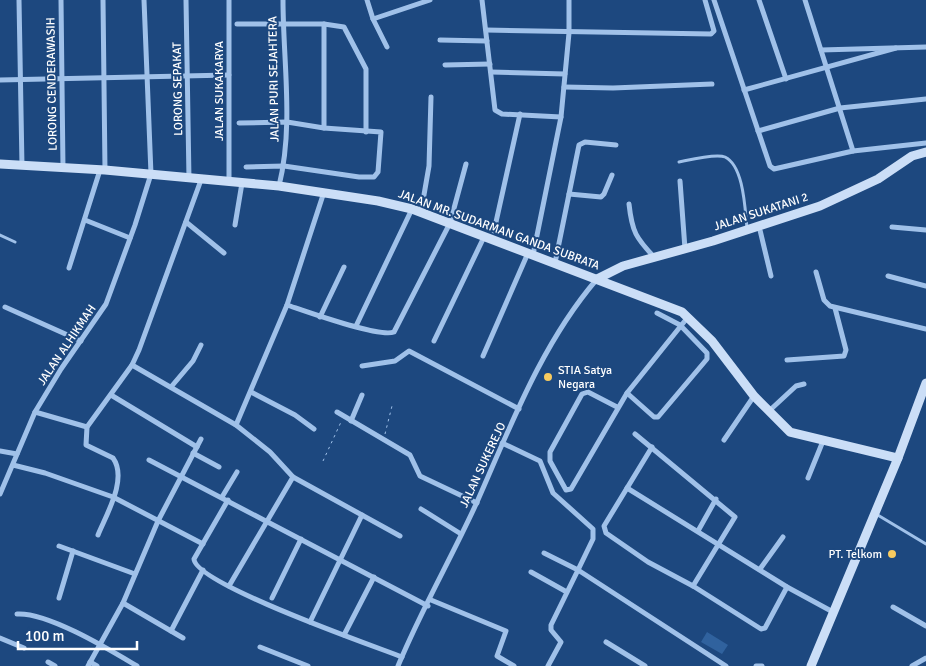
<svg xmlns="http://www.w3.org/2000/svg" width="926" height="666" font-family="Signika,sans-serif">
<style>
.green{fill:#30629e}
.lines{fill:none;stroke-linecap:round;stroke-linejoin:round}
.path{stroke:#a0c1e9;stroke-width:1;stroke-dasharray:2.5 4;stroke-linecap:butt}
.lane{stroke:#a0c1e9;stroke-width:3}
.street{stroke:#a0c1e9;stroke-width:5}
.secondary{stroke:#cbdef7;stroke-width:9}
.poi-dot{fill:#f8cb5f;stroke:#1d487f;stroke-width:2}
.labels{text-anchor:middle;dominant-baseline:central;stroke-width:4;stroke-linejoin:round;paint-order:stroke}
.street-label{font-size:12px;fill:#fff;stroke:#1d487f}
.poi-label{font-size:12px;fill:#fff;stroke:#1d487f;text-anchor:start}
</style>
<rect width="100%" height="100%" fill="#1d487f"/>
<path class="green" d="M707 632 728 645 722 654 701 642Z"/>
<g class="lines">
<g class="path">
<path d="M385 434 392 406"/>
<path d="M323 461 341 422"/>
</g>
<g class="lane">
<path d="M679 162C689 160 716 153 725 157 744 166 745 210 747 228"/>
<path d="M0 235 15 242"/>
<path d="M876 514 926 544"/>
</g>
<g class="street">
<path d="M19 0 22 166"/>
<path d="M61 0 63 168"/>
<path d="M103 0 105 170"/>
<path d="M186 0 189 179"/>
<path d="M367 0 373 19 387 47"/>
<path d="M482 0 495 110 502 114 561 117"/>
<path d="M714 0 770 166 774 169 853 151 805 0"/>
<path d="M759 0 786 79"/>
<path d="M373 19 430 0"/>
<path d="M237 24H324L344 27 366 69V132"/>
<path d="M486 30 711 34 714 31 705 0"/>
<path d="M440 40 487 41"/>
<path d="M821 50 926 47"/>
<path d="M445 65 490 64"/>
<path d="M491 72 565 74"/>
<path d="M0 80 229 75"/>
<path d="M564 87 613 88 712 84"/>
<path d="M744 90 896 48"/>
<path d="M239 123 287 122 324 128 381 132 378 172 374 177H359L284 166 246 167"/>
<path d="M324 128V24"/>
<path d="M758 131 840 108 926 99"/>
<path d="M853 151 926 143"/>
<path d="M680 181 685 249"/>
<path d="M229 182V0"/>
<path d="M279 186C294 125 283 62 283 0"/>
<path d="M569 194 601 197 604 194 612 175"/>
<path d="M629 204C632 232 636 238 655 258"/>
<path d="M421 212 429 166 431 97"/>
<path d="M85 220 130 238"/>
<path d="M186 222 224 253"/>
<path d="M235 225 242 183"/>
<path d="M759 226 771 276"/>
<path d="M892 227 926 230"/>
<path d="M494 231 520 114"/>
<path d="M533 255 561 117 569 33V0"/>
<path d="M555 263 579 145 585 142 616 145"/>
<path d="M69 268 100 170"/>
<path d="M816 272 824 300 830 306 926 329"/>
<path d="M888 276 926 286"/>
<path d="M287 305C305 311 379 338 394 332L450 223 466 164"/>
<path d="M5 307 81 341"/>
<path d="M320 317 344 267"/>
<path d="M356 326 412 209"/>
<path d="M434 341 484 237"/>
<path d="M483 356 528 253"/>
<path d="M787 360 844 356 846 350 835 308"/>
<path d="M132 365 236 425 270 452 293 477 400 536"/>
<path d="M362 366 395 361 409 351 519 409"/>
<path d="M171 387 193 361 201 345"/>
<path d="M251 392 295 415 314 429"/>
<path d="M627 393 654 417H658L707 359V353L680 325 657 313"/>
<path d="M111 395 197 447"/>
<path d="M617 407 588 392 582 394 550 452V461L566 490 571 489 627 393 688 317"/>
<path d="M769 411 796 386 804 384"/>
<path d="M35 412 87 427"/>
<path d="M337 412 410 455 420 476 477 503"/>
<path d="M351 421 362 395"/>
<path d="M236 425 287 305 324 192"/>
<path d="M635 434 735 517 693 586"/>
<path d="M724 440 754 396"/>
<path d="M502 443 540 461 553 493 593 529V539L578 570 726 666"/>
<path d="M652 447 604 526 606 533 648 562 693 586 761 629 765 628 787 587"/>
<path d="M0 451 17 454"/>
<path d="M193 453 219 467"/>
<path d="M149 460 428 606"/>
<path d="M13 465 45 473 113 497 203 544"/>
<path d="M808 478 823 441"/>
<path d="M627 488 787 587 833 612"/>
<path d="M0 494 35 412 61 369 106 304 135 225 151 174 144 0"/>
<path d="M222 497 237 472"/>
<path d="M228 500 194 559C195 584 374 646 402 657"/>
<path d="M421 509 461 534"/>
<path d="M698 531 716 499"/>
<path d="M98 535C106 515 128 479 113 458L86 445 87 427 132 365 139 350 201 180"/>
<path d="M59 546 135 574"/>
<path d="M544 553 578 570 551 625V630L561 642 548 666"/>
<path d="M760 569 783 537"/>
<path d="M531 572 565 591"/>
<path d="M229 586 293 477"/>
<path d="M59 598 73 551"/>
<path d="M272 598 301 539"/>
<path d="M431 600 506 631 497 656 514 666"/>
<path d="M123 603 183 638"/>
<path d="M893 607 926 626"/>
<path d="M17 614C48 612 110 650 137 666"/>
<path d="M310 622 362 515"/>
<path d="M171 631 203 570"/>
<path d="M344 635 374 577"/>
<path d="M0 638 24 648"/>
<path d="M606 642 645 666"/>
<path d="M260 647 308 666"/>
<path d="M48 662 55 666"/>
<path d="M90 662 97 666"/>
<path d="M88 666 123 603 158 521 201 439"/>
<path d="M398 666C421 610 452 557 477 502 511 425 542 343 597 279"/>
<path d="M756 666H762"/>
<path d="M912 666 926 658"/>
</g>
<g class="secondary">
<path d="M0 164 105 170 279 186 378 201 412 209 682 312 712 341 754 396 790 432 898 458"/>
<path d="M597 279 623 266 713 241 820 206 878 179 912 156 926 152"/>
<path d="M811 666 898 458 926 383"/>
</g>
</g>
<g class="poi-dot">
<circle cx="548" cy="377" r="5"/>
<circle cx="892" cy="554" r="5"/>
</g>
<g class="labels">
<g class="street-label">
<text transform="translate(274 79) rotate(-91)">JALAN PURI SEJAHTERA</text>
<text transform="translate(52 84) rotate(-91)">LORONG CENDERAWASIH</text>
<text transform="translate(178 89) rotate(-91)">LORONG SEPAKAT</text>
<text transform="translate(219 91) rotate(-90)">JALAN SUKAKARYA</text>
<text transform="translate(761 212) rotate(-18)">JALAN SUKATANI 2</text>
<text transform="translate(499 230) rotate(20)">JALAN MR. SUDARMAN GANDA SUBRATA</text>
<text transform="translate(67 345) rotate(-56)">JALAN ALHIKMAH</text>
<text transform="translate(483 465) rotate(-65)">JALAN SUKEREJO</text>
</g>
<g class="poi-label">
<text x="558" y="370">STIA Satya<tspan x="558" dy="14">Negara</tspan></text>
<text x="882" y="554" text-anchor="end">PT. Telkom</text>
</g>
</g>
<path d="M18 641v8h119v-8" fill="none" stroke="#ffffff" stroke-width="2.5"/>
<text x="25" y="641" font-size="15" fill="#ffffff" stroke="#1d487f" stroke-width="4" paint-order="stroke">100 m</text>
</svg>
